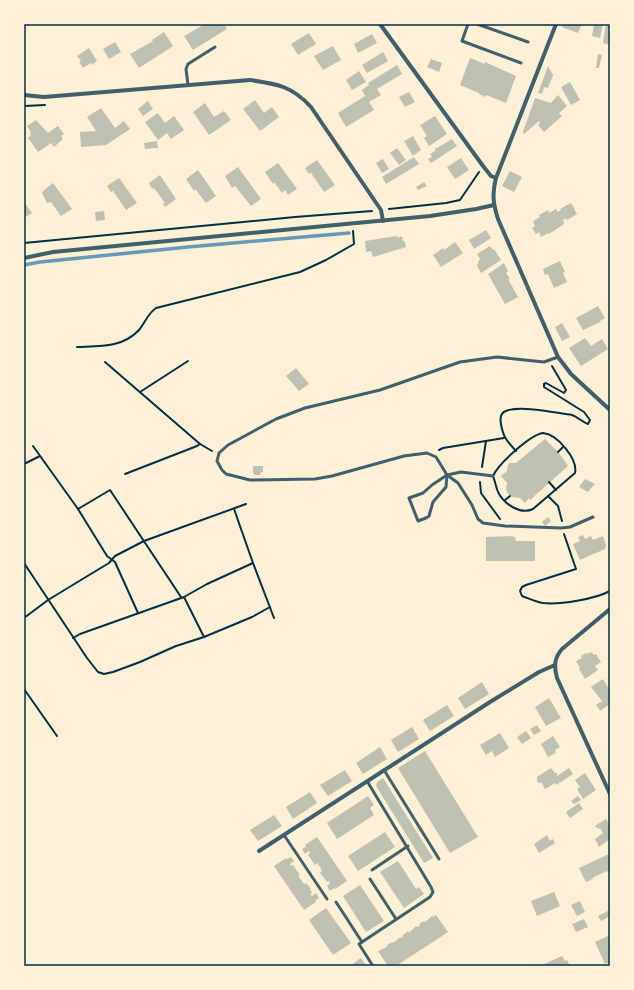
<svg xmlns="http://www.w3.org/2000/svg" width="634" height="990" font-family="'Archivo Narrow',sans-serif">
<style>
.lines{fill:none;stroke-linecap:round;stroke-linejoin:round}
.stream{stroke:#669bbc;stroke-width:3.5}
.building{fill:#bec0b2}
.path{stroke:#003049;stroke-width:2}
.service{stroke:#3f606c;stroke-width:3}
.minor{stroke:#3f606c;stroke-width:4}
.neatline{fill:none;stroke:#003049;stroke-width:1.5}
</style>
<rect width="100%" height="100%" fill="#fdf0d5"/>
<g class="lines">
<path class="stream" d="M24 265 40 262 188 247 349 233"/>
</g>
<g class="building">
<path d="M205 24H224L227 29 193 50 184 36Z"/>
<path d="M563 24H582L578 33 562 27Z"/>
<path d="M594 24H603L600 38 592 36Z"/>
<path d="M606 24H610V45L603 43Z"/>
<path d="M164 32 173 46 139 68 130 54 153 41 152 40Z"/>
<path d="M309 33 316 44 298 55 291 44Z"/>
<path d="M372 34 377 43 358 53 354 44Z"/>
<path d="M115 42 121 52 109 59 103 49Z"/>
<path d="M333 46 341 60 323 70 314 56Z"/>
<path d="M89 48 97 61 92 65 91 63 83 68 79 62 81 61 77 56Z"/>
<path d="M383 52 388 61 367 73 362 65Z"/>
<path d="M598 54 602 55 599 68H596Z"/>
<path d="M470 58 485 64V62L516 76 506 103 486 95 485 97 479 94V93L460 85Z"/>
<path d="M431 59 442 63 439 72 427 67Z"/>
<path d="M397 65 402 74 377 89 381 95 369 102 374 110 346 127 338 113 365 96 362 90 369 85 368 83Z"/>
<path d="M548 66 553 75 548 88 544 87 542 94 538 93Z"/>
<path d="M359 71 366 82 352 90 346 80Z"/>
<path d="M570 82 580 100 571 105 561 87Z"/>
<path d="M409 92 415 102 405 107 399 97Z"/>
<path d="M558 95 567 106 559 113 562 116 544 132 538 125 540 123 539 121 524 134 523 132 535 98 551 103Z"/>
<path d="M255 100 264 113 272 107 279 117 260 131 243 109Z"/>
<path d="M148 101 153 109 143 116 138 109Z"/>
<path d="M205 103 214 117 224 111 231 120 209 135 193 112Z"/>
<path d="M101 108 115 128 124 121 130 129 106 145 81 147 80 132 96 131 87 117Z"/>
<path d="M158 113 165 123 174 116 184 130 171 139 167 133 158 140 145 122Z"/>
<path d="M435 116 447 134 429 146 424 138 427 136 420 125Z"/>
<path d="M36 120 48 133 58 126 64 134 61 136 63 139 54 147 51 143 38 152 28 138 31 135 30 133 31 132 27 126Z"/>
<path d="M413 136 421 150 413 156 404 141Z"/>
<path d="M452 139 457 146 431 163 428 159 432 157 430 154 435 151V149Z"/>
<path d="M157 141 158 148 145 149 144 143Z"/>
<path d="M397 148 406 160 399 165 390 153Z"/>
<path d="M414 157 419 164 386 184 382 177Z"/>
<path d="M461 158 469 170 455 179 447 167Z"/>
<path d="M383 159 389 169 382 173 376 163Z"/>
<path d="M317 160 335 185 324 192 311 173 309 174 305 168Z"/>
<path d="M278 163 297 189 288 195 285 190 282 193 274 182 273 184 265 172Z"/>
<path d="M238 167 261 199 251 206 235 186 232 188 225 176Z"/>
<path d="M198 170 216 196 206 203 195 189 194 191 186 179Z"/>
<path d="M510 171 522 177 514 192 502 186Z"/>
<path d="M160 175 176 199 165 207 163 204 165 203 154 188 152 189 149 183Z"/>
<path d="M119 178 137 203 126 210 113 191 111 192 107 186Z"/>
<path d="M424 182 427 186 418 190 416 187Z"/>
<path d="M53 183 72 209 61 216 51 202 47 203 42 193 45 189Z"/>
<path d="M24 202 32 213 24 218Z"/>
<path d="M571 203 577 214 567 220 566 218 563 220 564 224 549 234 548 233 541 237 539 232 536 234 532 228 535 226 533 221 540 217 539 215 548 210 549 213 556 209 558 212 561 210 560 209Z"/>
<path d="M104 211 105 220 96 221 95 212Z"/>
<path d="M486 230 491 238 474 249 469 240Z"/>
<path d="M396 236 399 238 400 236 403 238 402 240 405 242 406 247 373 257 371 251 366 252 365 241Z"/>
<path d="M455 242 463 253 441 267 433 255 443 248 444 250Z"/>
<path d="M490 246 493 250 494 249 501 260 481 273 477 266 479 260 480 259 477 254Z"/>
<path d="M560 261 565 272 563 273 567 282 554 288 548 274 545 275 543 269Z"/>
<path d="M504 263 508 271 506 273 510 279H508L518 297 505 304 488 274Z"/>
<path d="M598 306 605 318 600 321V322L583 330 576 318Z"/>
<path d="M562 323 570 337 562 341 555 327Z"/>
<path d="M585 338 591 346 602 339 608 349 581 366 569 348Z"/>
<path d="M296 368 309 384 299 391 286 376Z"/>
<path d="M545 439 559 453 568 466 530 500 529 498 525 503 520 498 512 497 508 494 506 489 507 483 501 476 507 471 508 465 510 463H516Z"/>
<path d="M253 466H263V472H261L260 475H255L253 473Z"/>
<path d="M585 479 595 484 588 492 579 487Z"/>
<path d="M548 517 551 521 545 526 542 522Z"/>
<path d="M583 535 585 539 591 536 593 540 603 536 606 545 605 549 580 560 573 544 580 541 578 537Z"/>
<path d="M510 536 515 537 516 541H535V561H486V537Z"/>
<path d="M591 652 594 655 596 654 601 662 595 666 598 670 585 679 579 669 580 668 576 661 582 658 581 656 586 653 587 654Z"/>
<path d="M603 679 609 689 610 688V704L600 711 596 705 602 701 591 687Z"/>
<path d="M482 682 489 694 465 709 458 698Z"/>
<path d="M549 698 561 718 546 726 535 707Z"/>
<path d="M447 705 454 716 430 731 423 720Z"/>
<path d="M537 725 541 731 534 735 530 729Z"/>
<path d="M412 727 419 739 398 752 391 740Z"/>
<path d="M526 731 531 738 522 744 517 737Z"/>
<path d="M500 733 509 748 495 757 492 751 486 755 480 745Z"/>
<path d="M553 736 560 747 555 750 556 753 548 757 541 744Z"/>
<path d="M380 747 387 759 363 774 356 763Z"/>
<path d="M425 751 478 837 450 853 398 768Z"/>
<path d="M551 768 555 773H557V776L569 768 573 774 556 785 555 783 545 789 542 783H539L537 781V777Z"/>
<path d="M345 770 352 781 328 796 320 785Z"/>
<path d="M585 773 596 790 583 799 577 789 580 787 575 780Z"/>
<path d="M383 778 433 858 424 863 376 786 377 782Z"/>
<path d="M310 792 317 803 293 819 286 807Z"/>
<path d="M368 796 374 805 370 808 374 815 337 839 327 823Z"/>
<path d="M578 796 581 800 574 804 571 801Z"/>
<path d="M579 803 583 809 570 818 566 812Z"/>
<path d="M274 815 282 826 258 841 250 830Z"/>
<path d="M606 819 610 825V839L599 847 595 839 603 833 600 828 598 829 595 826Z"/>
<path d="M385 832 395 847 358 871 348 856Z"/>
<path d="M547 835 550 841 553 839 555 843 539 853 534 844Z"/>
<path d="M317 837 347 881 335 889 334 888 330 891 327 886 330 883 329 881 327 882 324 878 320 873 322 871 320 867 317 863 315 865 308 855 310 853 309 851 305 854 302 849 306 847 305 845Z"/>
<path d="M609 854 610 858V871L608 872 607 871 592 878 593 879 586 882 579 868Z"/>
<path d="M291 857 294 861 290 864 291 866 293 865 300 875 298 876 304 884 306 883 310 888 312 893 310 894 312 896 316 893 319 898 315 901 316 902 304 910 274 866 286 858 287 859Z"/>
<path d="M398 861 416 889 419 887 424 894 404 908 380 872Z"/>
<path d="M360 885 384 921 366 932 343 896Z"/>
<path d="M554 892 560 906 537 916 531 901Z"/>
<path d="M580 901 585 912 577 916 571 905Z"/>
<path d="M326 908 351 943 333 955 309 920Z"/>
<path d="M610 910V916L601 921 598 916Z"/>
<path d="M436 915 448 932 396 966H388L378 951 387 947V945L392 942 393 943 400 937 401 938 403 936V935L408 931 409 933 416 926 417 927 420 926 419 924 424 921 425 922 432 916 433 917Z"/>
<path d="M584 919 588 927 576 932 572 924Z"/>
<path d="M608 936 610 939V962L605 964 595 942Z"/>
<path d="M562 956 565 961 567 960 570 966H540Z"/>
<path d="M361 958 366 966H350Z"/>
</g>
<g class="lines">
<g class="path">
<path d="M24 106 45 105"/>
<path d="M389 209 446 203 460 200 479 172"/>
<path d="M24 243 295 217 372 211"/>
<path d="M77 347C100 346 122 348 139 330 145 323 148 313 156 308L300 272 326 260 354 244 353 231"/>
<path d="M105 362 200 444 212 451"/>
<path d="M140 392 188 361"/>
<path d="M543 433C557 434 578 459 575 473L533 509C520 515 504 504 498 492 496 487 495 481 493 476 498 464 530 435 543 433Z"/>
<path d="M33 446 78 509 107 556 115 562 138 613"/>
<path d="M439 450 443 448 504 438"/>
<path d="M516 451C507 441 503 437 501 424 500 419 500 413 506 411 521 405 556 413 572 415 578 417 582 422 588 424L590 420 584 412 544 387V384L546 383 564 393 566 390 552 366"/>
<path d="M558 452 563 447"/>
<path d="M24 464 40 456"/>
<path d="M482 467 486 441"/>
<path d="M125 474 197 446 200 444"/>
<path d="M480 482 481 493 500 519"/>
<path d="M549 482 556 490"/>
<path d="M548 496 558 506 562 521"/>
<path d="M505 500 510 496"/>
<path d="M78 509 110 490 181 597"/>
<path d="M234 509 253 563"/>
<path d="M564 534 576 569 526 585 522 587 520 591 522 596C528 598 536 602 543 603 560 605 595 599 610 591"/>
<path d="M24 563 87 658 98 672 104 674 113 672 140 662 176 646 204 637 184 597"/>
<path d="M24 618 48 600 109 563 115 556 144 541 246 504"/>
<path d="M204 637 252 617 270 607"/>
<path d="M73 638 80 634 184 597 207 584 253 563 274 618"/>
<path d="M24 689 57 736"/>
</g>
<g class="service">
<path d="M468 24 462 41 521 63"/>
<path d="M477 24 528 42"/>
<path d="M188 85 186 69 188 64 215 47"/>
<path d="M558 357 544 362 497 357 460 362 380 390 305 408 276 419 228 445 219 453 217 461 222 470 226 474 250 480 315 479 332 476 404 456 427 453 436 457 447 475 458 483 472 505 478 519 483 523 505 526 561 528 570 527 593 517"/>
<path d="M447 475 446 487 433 502 429 516 426 518 418 521 409 498 423 493 432 485 447 475 461 472 493 476"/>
<path d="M384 770 439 859"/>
<path d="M367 781 431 887 433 892 430 897 359 944 373 966"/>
<path d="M284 835 327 899"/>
<path d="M372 870 408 846"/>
<path d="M370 879 396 919"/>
<path d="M336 902 362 942"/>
</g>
<g class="minor">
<path d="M380 24 483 166 491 176 496 178"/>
<path d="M556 24 496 178C492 195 493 203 498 219L558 357 571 374 610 410"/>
<path d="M24 95 44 97 250 80C277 84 292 86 311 107L381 210 383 221"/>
<path d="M24 258 53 252 430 216 476 209 494 205"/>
<path d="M610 609 562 649C554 658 554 667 557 678L610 794"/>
<path d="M259 851 490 702 539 672 555 665"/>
</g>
</g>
<rect width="634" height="990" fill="none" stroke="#fdf0d5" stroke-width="50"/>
<rect x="25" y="25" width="584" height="940" class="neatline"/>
</svg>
